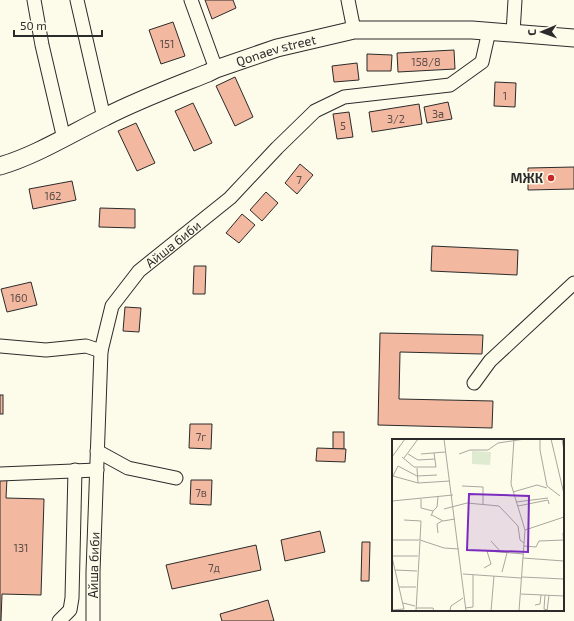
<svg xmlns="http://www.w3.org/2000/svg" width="574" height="621" font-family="'Exo 2',sans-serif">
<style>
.building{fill:#f2b8a0;stroke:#2b2b2b}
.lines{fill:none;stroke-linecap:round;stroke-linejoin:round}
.minor-casing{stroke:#2b2b2b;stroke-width:15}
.major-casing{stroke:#2b2b2b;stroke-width:19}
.minor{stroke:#fdfbea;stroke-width:13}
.major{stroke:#fdfbea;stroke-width:17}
.poi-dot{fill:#c62828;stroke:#fdfbea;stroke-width:1.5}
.labels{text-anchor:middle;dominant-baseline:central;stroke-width:3;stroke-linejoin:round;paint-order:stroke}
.number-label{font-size:11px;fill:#5d4e48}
.street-label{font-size:13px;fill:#2b2b2b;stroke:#fdfbea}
.poi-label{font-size:13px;font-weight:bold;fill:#2b2b2b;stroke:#fdfbea;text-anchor:end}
.inset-road{fill:none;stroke:#a9a89e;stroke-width:1}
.view{fill:#7b2cbf;fill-opacity:0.15;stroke:#7b2cbf;stroke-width:2}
.inset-edge{fill:none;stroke:#2b2b2b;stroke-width:2}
</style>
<rect width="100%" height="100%" fill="#fdfbea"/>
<g class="building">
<path d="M205 0H233L236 8 212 19Z"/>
<path d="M173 22 185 56 161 64 149 30Z"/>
<path d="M454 50 455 69 398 72 397 53Z"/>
<path d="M367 54 392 55 391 71H367Z"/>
<path d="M357 63 359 80 334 82 332 66Z"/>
<path d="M235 77 253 117 235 126 216 86Z"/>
<path d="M495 82 516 83 515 107 494 106Z"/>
<path d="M448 102 452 119 427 123 424 107Z"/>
<path d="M193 103 212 143 194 151 175 111Z"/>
<path d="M419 104 422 124 372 132 369 112Z"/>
<path d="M349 112 353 137 337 139 333 114Z"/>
<path d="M136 123 155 163 137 171 118 131Z"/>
<path d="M300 164 313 175 297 194 285 183Z"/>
<path d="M574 167V189L528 190V168Z"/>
<path d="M72 181 76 200 33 209 29 189Z"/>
<path d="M266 192 278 203 262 221 250 210Z"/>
<path d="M100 208 135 209V228L99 227Z"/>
<path d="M242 214 255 225 239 243 226 233Z"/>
<path d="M432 246 518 250 517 275 431 271Z"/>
<path d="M194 266H206L205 294H193Z"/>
<path d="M31 282 37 305 7 312 1 289Z"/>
<path d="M125 307 141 308 139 332 123 331Z"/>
<path d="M380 333 483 335 482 354 400 352 399 399 493 401 492 428 378 425Z"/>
<rect x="0" y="395" width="3" height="19"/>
<path d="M190 424H212L211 449 189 448Z"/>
<rect x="333" y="432" width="11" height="17"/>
<path d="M317 448 346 449 345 462 316 461Z"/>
<path d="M0 478H7L6 498 44 499 41 595 2 594 1 621H0Z"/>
<path d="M191 480H212L211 505 190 504Z"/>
<path d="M320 531 325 552 285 561 281 540Z"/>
<path d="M362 542H370L369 581H361Z"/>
<path d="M256 545 261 570 172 589 166 565Z"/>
<path d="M268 600 274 621H222L220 614Z"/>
</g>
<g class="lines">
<defs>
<g id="minor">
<path d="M34 0 42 45 64 139"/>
<path d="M77 0 104 118"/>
<path d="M191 0 216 69"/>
<path d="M348 0 354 30"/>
<path d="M513 33 515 0"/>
<path d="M0 346 46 350 86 346 101 351"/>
<path d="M474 383 490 361 574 283"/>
<path d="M97 451 128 468 176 478"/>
<path d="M0 474 97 470"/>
<path d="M59 621 70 610 72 598 75 470"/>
<path id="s1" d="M93 621V572L101 351 112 306 139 271 230 198 277 148 315 111 344 97 450 85 482 62 489 31"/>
</g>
<g id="major">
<path id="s2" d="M0 166C37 155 70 134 105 117 138 100 173 87 208 73L216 69 277 48 354 30H472L574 38"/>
</g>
</defs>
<use href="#minor" class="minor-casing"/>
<use href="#major" class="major-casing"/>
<use href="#minor" class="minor"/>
<use href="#major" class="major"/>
</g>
<circle class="poi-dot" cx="551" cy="178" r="4"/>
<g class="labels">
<g class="number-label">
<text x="167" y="43">151</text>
<text x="426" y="61">158/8</text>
<text x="505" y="95">1</text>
<text x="438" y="113">3а</text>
<text x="396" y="118">3/2</text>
<text x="343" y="125">5</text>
<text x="299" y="179">7</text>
<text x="53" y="195">162</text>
<text x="19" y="297">160</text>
<text x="201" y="436">7г</text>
<text x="201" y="492">7в</text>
<text x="21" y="547">131</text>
<text x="214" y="567">7д</text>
</g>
<g class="street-label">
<text stroke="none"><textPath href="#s2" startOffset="300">Qonaev street</textPath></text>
<text stroke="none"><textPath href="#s1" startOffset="404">Айша биби</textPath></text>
<text stroke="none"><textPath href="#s1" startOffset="56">Айша биби</textPath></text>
</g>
<g class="poi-label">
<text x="543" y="178">МЖК</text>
</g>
</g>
<g transform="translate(392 439)">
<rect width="172" height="172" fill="#fdfbea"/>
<path d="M80 12 99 13 98 26 80 25Z" fill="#deebd1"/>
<path class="inset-road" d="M52 0 74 172M122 0 119 45 133 91 127 172M159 0 172 55M170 0 172 12M148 1V11L155 47 168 57M16 15 26 21 43 20M29 15 53 13M67 15 78 11H96L106 4 133 0M0 18 13 0M10 18 22 28H44L42 14M12 19 26 0M25 29 26 44M1 37 6 27 25 37 45 36M0 40 1 37 26 44 58 42M70 47 91 48V65M121 53 145 46 155 49M29 60V69L41 72 39 77M0 62 61 56M124 63 156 59M126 67 156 61 157 65M52 70 75 64 107 67 126 87 128 101 132 104M41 72 45 68 46 58M40 76 51 82 63 80M12 81 29 82 28 101M133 91 172 78M46 94 45 85 50 82M171 94 172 107M0 101H28L52 109 67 110M99 102 108 112M132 107 144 108 147 102 172 101M0 117H26M0 118 12 170 0 171M131 119 172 122M92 129 99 125 95 112 132 115M3 131 25 132M110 133 115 114M71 135 129 139M130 138 172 140M7 148H24M129 155 172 157M153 156 152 170 158 172M11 164 23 167M143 166 148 165 149 156M24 169H41L42 172M73 169 81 168V136M58 171 59 167 71 159M24 172 28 102M99 172 102 137M155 172 157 156"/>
<path class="view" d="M77 55 137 57 136 113 75 111Z"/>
<rect width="172" height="172" class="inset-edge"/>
</g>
<g transform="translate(542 32) rotate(268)" stroke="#fdfbea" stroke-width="3" paint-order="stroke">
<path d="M0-3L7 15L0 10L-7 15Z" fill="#2b2b2b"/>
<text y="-6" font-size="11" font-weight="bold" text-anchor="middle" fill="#2b2b2b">С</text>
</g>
<path d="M14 30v6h88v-6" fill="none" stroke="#2b2b2b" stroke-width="2"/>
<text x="20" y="30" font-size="12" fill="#2b2b2b" stroke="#fdfbea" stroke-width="3" paint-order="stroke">50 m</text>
</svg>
